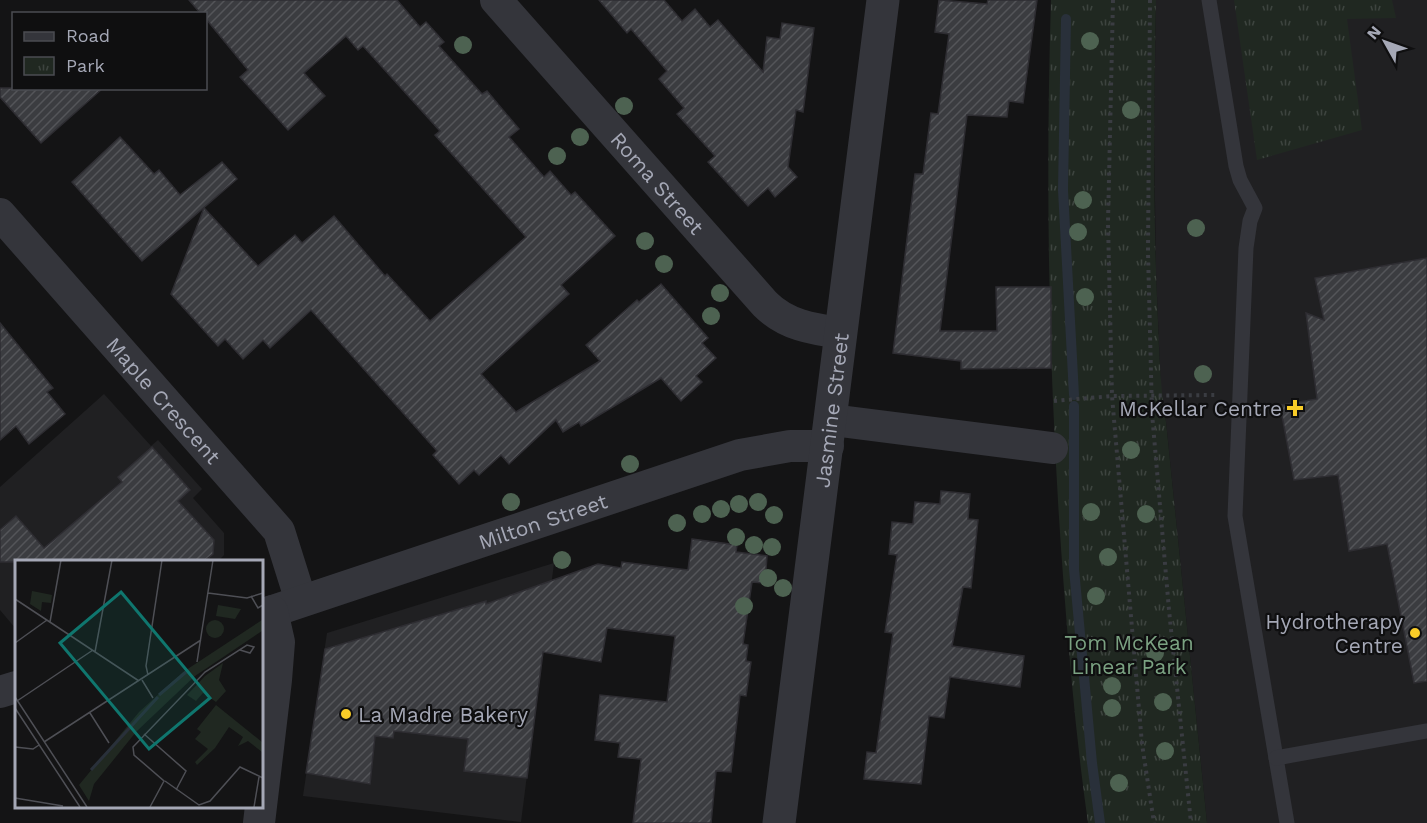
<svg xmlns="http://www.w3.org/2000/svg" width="1427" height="823" font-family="'Work Sans',sans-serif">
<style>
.built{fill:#202022}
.park{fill:url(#park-tufts)}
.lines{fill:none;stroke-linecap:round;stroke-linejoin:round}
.stream{stroke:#29303a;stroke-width:10}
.building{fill:url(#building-hatch);stroke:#2e2d32;stroke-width:1.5}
.path{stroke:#3a3c42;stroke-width:4;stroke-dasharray:3 4.5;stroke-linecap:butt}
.service{stroke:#34353b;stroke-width:15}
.minor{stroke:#34353b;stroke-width:32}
.tertiary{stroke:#34353b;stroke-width:33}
.tree{fill:#4d6251}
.poi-dot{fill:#f9cc28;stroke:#0f0f10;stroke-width:2}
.labels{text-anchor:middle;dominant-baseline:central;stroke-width:4.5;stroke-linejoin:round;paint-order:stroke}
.street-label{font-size:21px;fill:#a5a8b6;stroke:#0f0f10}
.poi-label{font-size:21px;fill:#a5a8b6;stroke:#0f0f10;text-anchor:end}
.park-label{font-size:21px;fill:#7ba282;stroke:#0f0f10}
.inset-river{fill:none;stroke:#29303a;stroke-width:3}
.inset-road{fill:none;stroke:#4e4f55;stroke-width:1.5}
.view{fill:#0f766e;fill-opacity:0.15;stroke:#0f766e;stroke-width:3}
.inset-edge{fill:none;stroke:#a5a8b6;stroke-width:3}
</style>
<defs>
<pattern id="park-tufts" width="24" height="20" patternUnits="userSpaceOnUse" patternTransform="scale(1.5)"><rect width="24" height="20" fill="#202821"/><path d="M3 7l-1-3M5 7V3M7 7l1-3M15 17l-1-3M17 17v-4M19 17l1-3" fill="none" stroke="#3d443f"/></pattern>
<pattern id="building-hatch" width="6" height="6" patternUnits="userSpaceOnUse" patternTransform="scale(1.5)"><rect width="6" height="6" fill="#3b3c40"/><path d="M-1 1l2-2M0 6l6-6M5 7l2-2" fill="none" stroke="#545559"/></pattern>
</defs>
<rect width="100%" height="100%" fill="#141415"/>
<g class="built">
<path d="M1156 0H1427V823H1207L1166 422 1161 394 1156 272 1154 127Z"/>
<path d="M104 394 151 446 158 440 202 489 193 498 224 533V555L217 562H16V629L0 610V487Z"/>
<path d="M554 563 521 822 303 796 327 633Z"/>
</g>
<g class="park">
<path d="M1051 0H1156C1154 99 1153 199 1157 298 1159 339 1159 381 1166 422L1207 823H1088C1077 746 1070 667 1064 589 1049 393 1045 196 1051 0Z"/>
<path d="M1234 0H1392L1396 18 1347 19 1362 130 1257 160Z"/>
</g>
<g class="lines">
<g class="stream">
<path d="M1066 19 1063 190 1074 395"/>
<path d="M1074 406V569L1092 763 1100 823"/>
</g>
</g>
<g class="building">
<path d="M189 0H397L420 27 426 22 444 42 439 46 482 94 487 91 519 129 509 137 544 177 550 171 571 195 575 192 615 236 561 285 569 294 481 374 516 412 600 361 586 345 637 300 639 302 661 284 708 338 702 343 716 358 696 376 702 382 681 401 661 378 581 426 579 422 563 432 556 420 509 464 501 455 479 475 474 470 459 484 433 455 437 451 311 310 270 348 263 340 243 359 225 339 218 346 171 294 204 208 258 266 295 235 302 243 334 216 385 276 387 274 430 321 526 237 435 135 440 131 363 46 358 50 346 36 304 73 325 96 288 130 240 77 248 70 206 19V14H201Z"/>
<path d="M599 0H664L682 21 695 9 710 27 718 20 763 72 767 37 780 39 782 23 814 28 803 112 796 110 788 167 797 177 775 197 768 188 748 206 708 162 715 156 677 114 684 108 659 79 667 71 631 29 627 33Z"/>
<path d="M939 0 987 4 988 0H1037L1023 103 1009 101 1007 117 967 115 940 331H997L996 287H1051V368L961 369V361L893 353 915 174H923L931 113 938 114 949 34 935 32Z"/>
<path d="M0 88H103L41 143 0 97Z"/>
<path d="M120 137 154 174 159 170 180 195 222 162 237 179 142 261 72 182Z"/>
<path d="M1427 258V681L1414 683 1387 544 1349 551 1338 475 1294 480 1280 405 1317 399 1306 313 1324 320 1315 278Z"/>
<path d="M0 323 53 388 47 392 65 414 29 444 16 426 0 440Z"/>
<path d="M152 447 190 490 178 501 214 540 213 554 203 562H0V530L16 516 44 548 122 482 118 477Z"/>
<path d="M941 491 970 494 968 519 978 520 971 588 963 587 952 646 1024 656 1020 687 950 677 944 718 929 716 921 784 864 779 867 752 876 753 893 633 885 632 897 555 889 554 892 522 913 524 915 502 940 504Z"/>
<path d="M692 539 737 545 736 552 767 556 765 583 752 582 743 644 748 645 746 661 751 662 746 696 740 695 731 772 716 771 711 823H633L641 759 618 757 620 743 595 740 600 695 667 702 675 636 607 628 601 662 543 652 527 778 464 771 468 739 394 731 393 738 375 736 370 784 306 773 325 649 486 601V604L598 564 621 568 622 562 688 570Z"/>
</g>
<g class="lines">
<g class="path">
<path d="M1113 0 1108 223 1112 396 1142 744 1154 823"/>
<path d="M1150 0 1148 252 1152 413 1169 610 1191 823"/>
<path d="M1054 401 1112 396 1215 395"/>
</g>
<g class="service">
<path d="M1209 0 1236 166 1240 180 1255 208 1250 221 1246 248 1235 516 1287 823"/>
<path d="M1276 758 1427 731"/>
</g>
<g class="minor">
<path id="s1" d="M496 0 765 304C786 325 812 329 841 333"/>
<path id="s2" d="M0 214 279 531 301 601"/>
<path d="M832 420 1052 448"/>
<path id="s3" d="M261 615 740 455 790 446H828"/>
<path d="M0 692 16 687"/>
<path d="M259 823 276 680 279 642 272 611"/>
</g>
<path class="tertiary" id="s4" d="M779 823 883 0"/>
</g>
<g class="tree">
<circle cx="1090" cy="41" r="9"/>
<circle cx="463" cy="45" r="9"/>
<circle cx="624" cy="106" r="9"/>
<circle cx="1131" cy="110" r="9"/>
<circle cx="580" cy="137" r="9"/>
<circle cx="557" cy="156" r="9"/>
<circle cx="1083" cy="200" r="9"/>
<circle cx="1196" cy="228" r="9"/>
<circle cx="1078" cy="232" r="9"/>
<circle cx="645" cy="241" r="9"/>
<circle cx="664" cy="264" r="9"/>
<circle cx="720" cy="293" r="9"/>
<circle cx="1085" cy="297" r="9"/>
<circle cx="711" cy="316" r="9"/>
<circle cx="1203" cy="374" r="9"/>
<circle cx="1131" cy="450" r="9"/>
<circle cx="630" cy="464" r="9"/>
<circle cx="511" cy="502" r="9"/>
<circle cx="758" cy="502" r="9"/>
<circle cx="739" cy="504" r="9"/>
<circle cx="721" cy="509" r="9"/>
<circle cx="1091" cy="512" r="9"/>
<circle cx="702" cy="514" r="9"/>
<circle cx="1146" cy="514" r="9"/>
<circle cx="774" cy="515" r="9"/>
<circle cx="677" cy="523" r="9"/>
<circle cx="736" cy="537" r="9"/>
<circle cx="754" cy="545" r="9"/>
<circle cx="772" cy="547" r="9"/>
<circle cx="1108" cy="557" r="9"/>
<circle cx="562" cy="560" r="9"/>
<circle cx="768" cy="578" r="9"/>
<circle cx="783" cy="588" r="9"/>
<circle cx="1096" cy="596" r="9"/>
<circle cx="744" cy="606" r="9"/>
<circle cx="1155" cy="653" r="9"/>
<circle cx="1112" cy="686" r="9"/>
<circle cx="1163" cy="702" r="9"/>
<circle cx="1112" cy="708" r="9"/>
<circle cx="1165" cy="751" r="9"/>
<circle cx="1119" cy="783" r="9"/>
</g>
<g class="poi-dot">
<path d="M1292 399h6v6h6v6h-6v6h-6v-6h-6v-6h6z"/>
<circle cx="1415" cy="633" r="6"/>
<circle cx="346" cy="714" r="6"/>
</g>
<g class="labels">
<g class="street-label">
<text stroke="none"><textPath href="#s1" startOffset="244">Roma Street</textPath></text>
<text stroke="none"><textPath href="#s2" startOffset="248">Maple Crescent</textPath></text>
<text stroke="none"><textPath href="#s4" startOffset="416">Jasmine Street</textPath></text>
<text stroke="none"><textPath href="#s3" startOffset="297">Milton Street</textPath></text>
</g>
<g class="poi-label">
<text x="1282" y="408">McKellar Centre</text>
<text x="1403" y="621">Hydrotherapy<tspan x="1403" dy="24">Centre</tspan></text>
<text x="358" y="714" text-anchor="start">La Madre Bakery</text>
</g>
<g class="park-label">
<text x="1129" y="642">Tom McKean<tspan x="1129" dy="24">Linear Park</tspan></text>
</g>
</g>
<g transform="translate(15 560)">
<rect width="248" height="248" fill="#141415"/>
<path d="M191 69a9 9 0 1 1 18 0a9 9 0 1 1-18 0Z" fill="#202821"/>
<path d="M17 31 37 35 36 43 27 42 26 51 15 44ZM203 45 226 49 220 59 201 56ZM247 60V71L180 116 121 172 79 224 74 241 64 225 124 152 168 112ZM208 103 204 120 211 131 201 142 188 133 181 141 172 135 190 116ZM201 145 247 182V192L233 181 223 186 228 177 214 167 200 188 182 205 180 202 193 189 180 179 186 172 182 169Z" fill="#202821"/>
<path class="inset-river" d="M144 135 171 112M76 210 143 137"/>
<path class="inset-road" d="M193 33 232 38 248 33M236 36 243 48 248 45M0 39 124 121M35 62 46 0M0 83 32 60M80 92 97 0M182 102 198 0M133 115 131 106 147 0M127 120 138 138M0 137 72 247M2 141 78 90M0 148 65 247M75 153 94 183M129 174 171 211 161 230M29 182 186 80M0 187 18 189 24 185M150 221 184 245 195 241 225 207 248 218M0 238 48 246M135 247 149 221 119 195 118 187 190 112 232 85 239 87 235 93 225 90M239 247 244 217"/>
<path class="view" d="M106 32 195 138 134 189 45 83Z"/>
<rect width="248" height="248" class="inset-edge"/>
</g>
<rect x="12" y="12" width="195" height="78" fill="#0f0f10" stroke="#4b4c52" stroke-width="1.5"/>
<rect x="24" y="32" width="30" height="9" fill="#34353b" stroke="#4b4c52" stroke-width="1.5"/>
<text x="66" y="42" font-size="18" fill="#a5a8b6">Road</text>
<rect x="24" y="57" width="30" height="18" fill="url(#park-tufts)" stroke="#4b4c52" stroke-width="1.5"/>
<text x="66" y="72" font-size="18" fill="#a5a8b6">Park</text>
<g transform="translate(1385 42) rotate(310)" stroke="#0f0f10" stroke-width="4.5" paint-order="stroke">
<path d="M0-4.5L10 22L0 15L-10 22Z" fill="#a5a8b6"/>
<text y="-9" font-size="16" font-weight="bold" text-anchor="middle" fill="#a5a8b6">N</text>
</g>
</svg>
